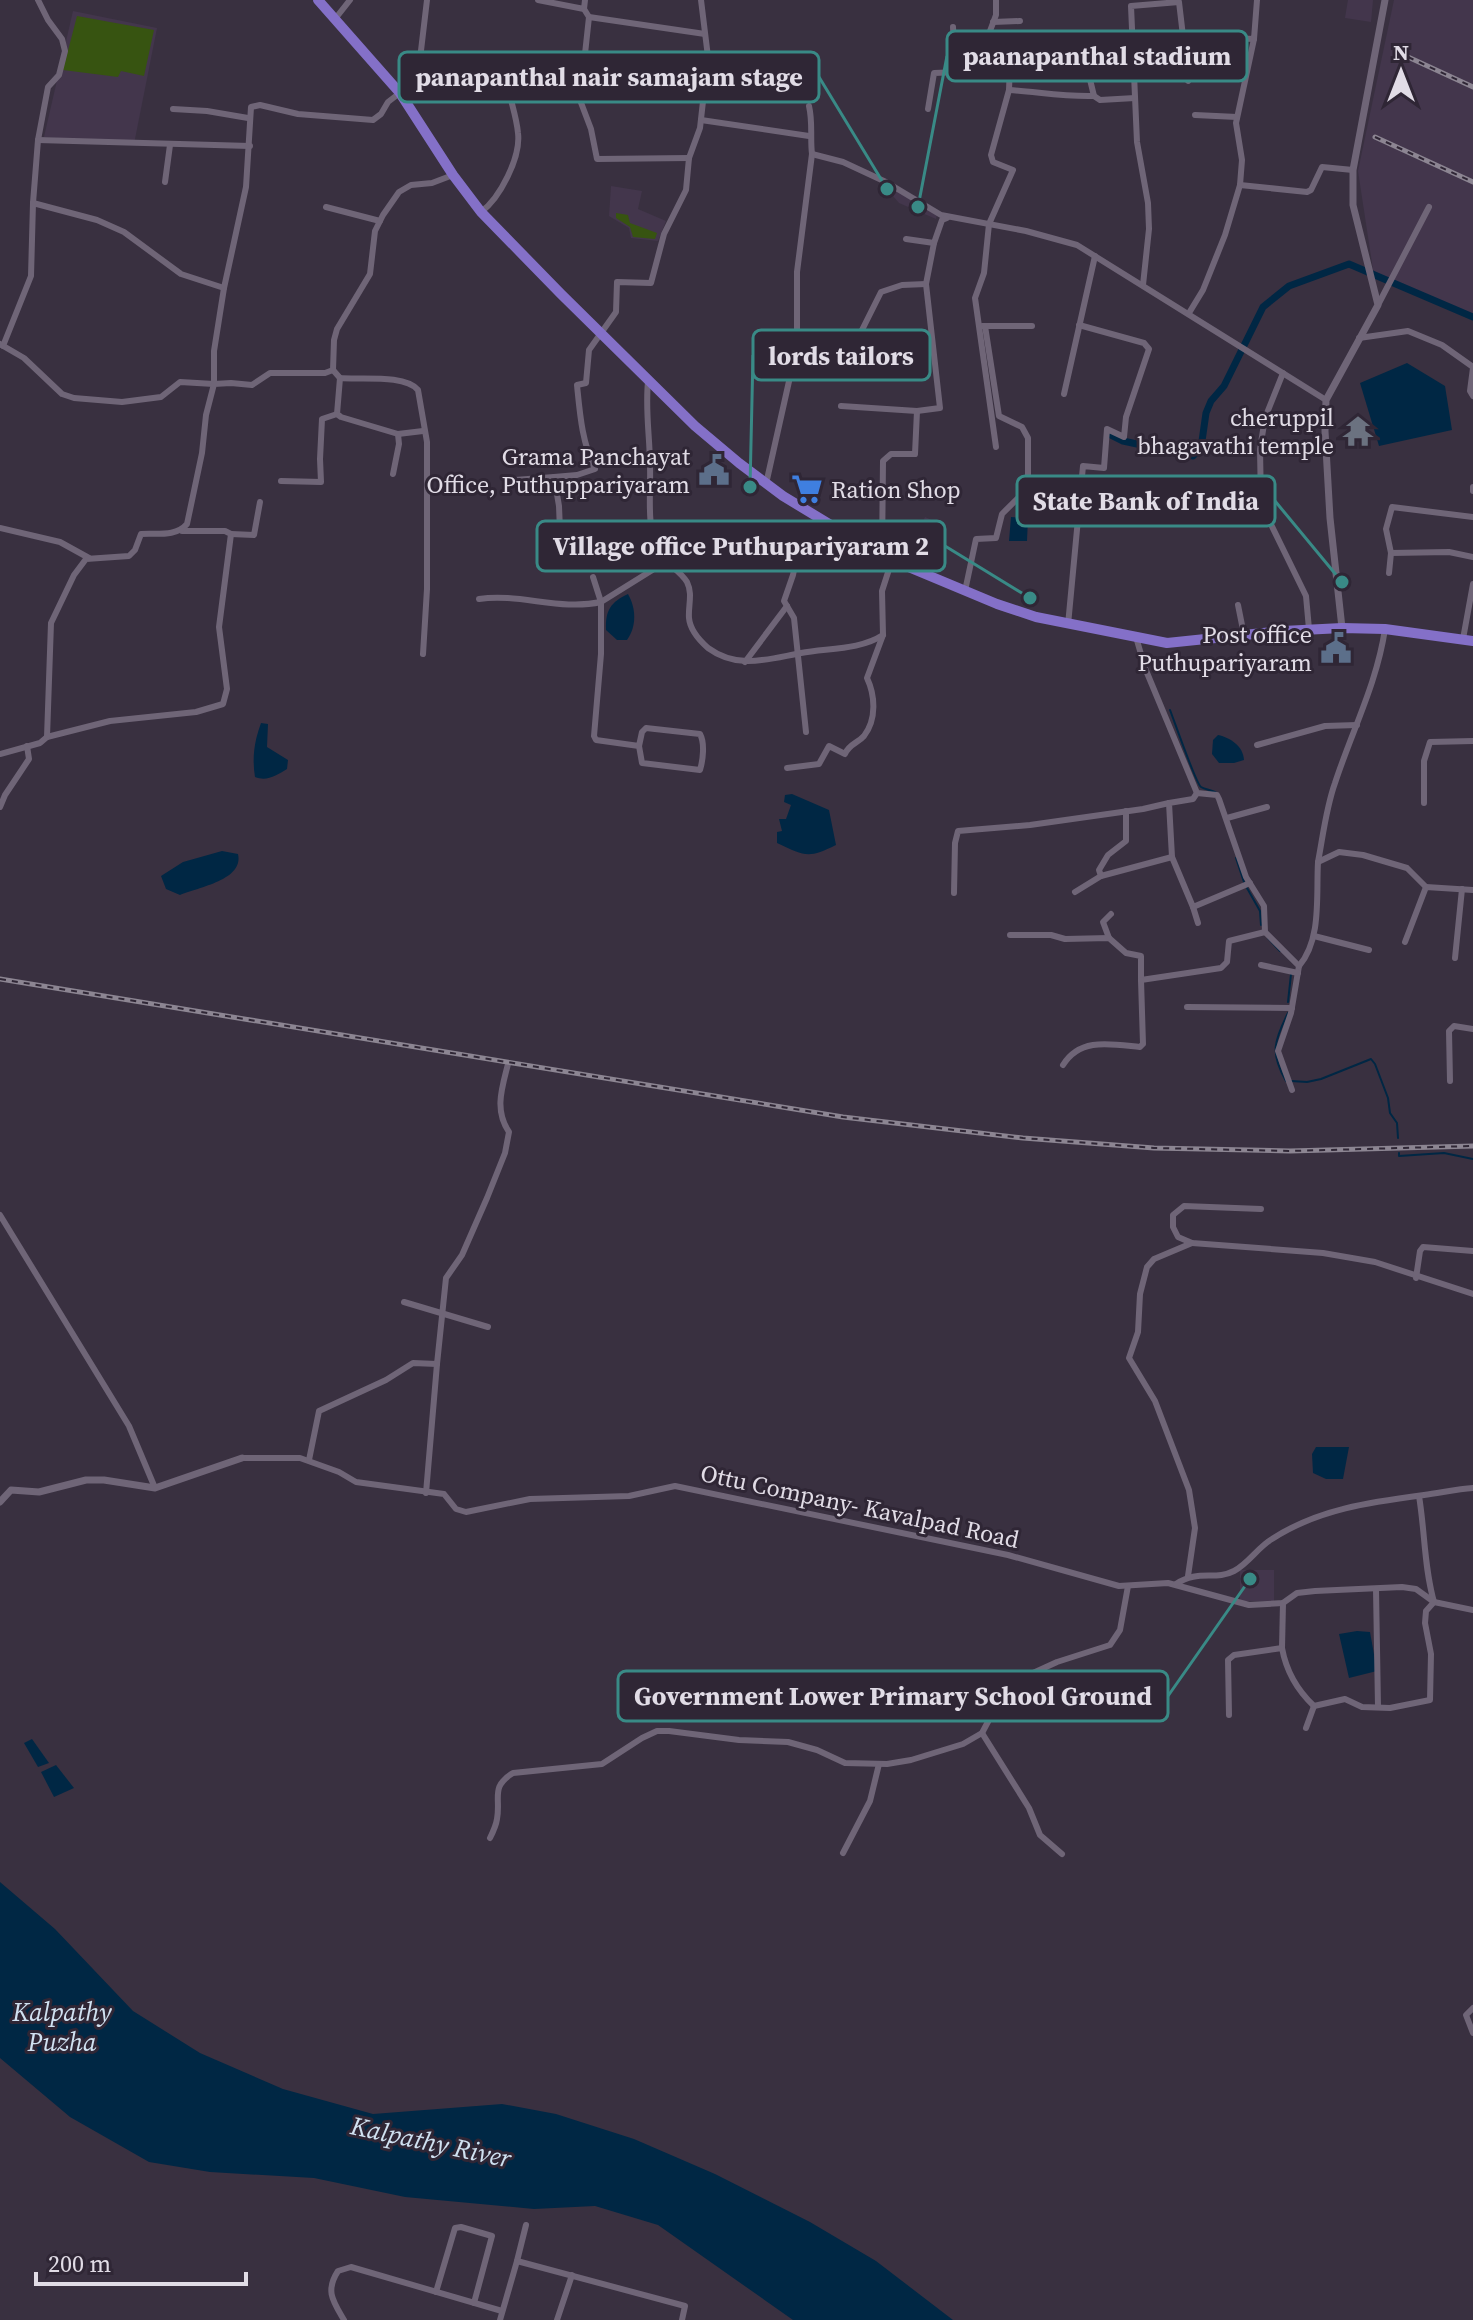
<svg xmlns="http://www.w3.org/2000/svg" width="1473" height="2320" font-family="'Source Serif 4',serif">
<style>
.built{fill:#43364c}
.green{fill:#375411}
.water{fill:#002744}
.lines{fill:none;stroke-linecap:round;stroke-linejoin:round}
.stream{stroke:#002744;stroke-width:2}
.canal{stroke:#002744;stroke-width:7}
.minor{stroke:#6f6577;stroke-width:6}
.tertiary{stroke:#6f6577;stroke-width:7}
.trunk{stroke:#8470c8;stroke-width:10}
.rail-casing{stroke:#8c8592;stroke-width:5}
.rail{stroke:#2f2635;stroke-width:2;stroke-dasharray:6;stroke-linecap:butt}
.labels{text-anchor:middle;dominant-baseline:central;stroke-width:6;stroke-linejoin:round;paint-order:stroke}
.poi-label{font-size:24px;fill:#e1dce6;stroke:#2f2635;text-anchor:end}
.street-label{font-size:24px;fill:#e1dce6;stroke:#2f2635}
.water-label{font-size:26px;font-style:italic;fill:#d0e1f1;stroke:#2f2635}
.leader{fill:none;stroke:#398a86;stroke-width:3}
.callout-dot{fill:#398a86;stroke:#2f2635;stroke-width:3}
.callout{fill:#2f2635;stroke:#398a86;stroke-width:3}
.callout-label{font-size:26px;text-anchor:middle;font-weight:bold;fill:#e1dce6}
</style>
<rect width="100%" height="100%" fill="#393040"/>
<g class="built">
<path d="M1348 0H1373L1371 22 1345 18Z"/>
<path d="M1394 0H1473V316L1374 276 1358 171Z"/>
<path d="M73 11 157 28 134 144 44 137Z"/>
<path d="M611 186 642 191 638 209 666 221 658 241 631 238 629 228 609 216Z"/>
<path d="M896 189 918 197 921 203 938 210 936 219 899 203 893 196Z"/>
<path d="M925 517 936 522 932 531 939 534 934 544 927 541 922 552 911 547Z"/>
<rect x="1240" y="1570" width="34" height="31"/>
</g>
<g class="green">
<path d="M77 16 154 30 144 76 121 71 118 77 63 70Z"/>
<path d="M616 213 628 215 630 223 657 233 655 239 633 237 630 227 616 218Z"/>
</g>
<g class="water">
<path d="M1407 363 1445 386 1452 430 1379 446 1360 383Z"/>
<path d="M1011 517 1028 518 1027 541H1009Z"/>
<path d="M628 594C636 608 637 626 627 640H617L606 630C605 610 611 602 628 594Z"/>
<path d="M261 723 268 724 267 747 288 760 287 769C277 775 267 782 255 777 252 758 254 742 261 723Z"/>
<path d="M1218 735C1231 738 1243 746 1244 760L1234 763H1219L1212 754 1213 740Z"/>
<path d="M792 794 829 810 836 845C808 859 805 856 777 843V832L782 831 779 819H786L791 805 784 802 785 795Z"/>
<path d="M222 851 238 854C244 880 199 887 180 895L166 889 161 876 183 862Z"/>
<path d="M1316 1447H1349L1343 1479H1326L1313 1473 1312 1454Z"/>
<path d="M1357 1631 1370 1632 1377 1671 1349 1678 1339 1634Z"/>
<path d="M32 1739 49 1763 38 1767 24 1743Z"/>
<path d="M56 1765 74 1788 54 1797 41 1772Z"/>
<path d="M0 1882 55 1929 133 2011 200 2053 283 2089 373 2114 502 2104 556 2114 634 2139 715 2174 810 2222 876 2261 953 2320H793L658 2225 595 2206 534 2209 405 2197 314 2178 210 2172 149 2162 70 2117 0 2058Z"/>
</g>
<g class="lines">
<g class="stream">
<path d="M1170 710C1174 720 1196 784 1201 787 1206 790 1213 790 1218 794"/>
<path d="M1236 858 1244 882"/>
<path d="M1247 888 1260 911 1261 925"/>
<path d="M1268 938 1280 951"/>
<path d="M1288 1002 1291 974"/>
<path d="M1286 1081C1270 1053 1274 1041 1288 1013"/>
<path d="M1291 1081 1307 1082 1321 1079 1371 1059 1375 1064 1388 1098 1390 1113 1397 1123 1398 1138"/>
<path d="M1399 1153V1156L1444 1153 1473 1159"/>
</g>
<path class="canal" d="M1109 434 1123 441 1193 456 1201 448 1206 413 1211 401 1224 386 1263 307 1289 286 1349 264 1473 317"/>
<g class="minor">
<path d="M38 0 48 20 62 39 65 51 59 75 48 87 38 140 33 203 97 220 124 232 181 274 224 288"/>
<path d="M538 0 584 9 585 0"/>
<path d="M584 9 589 17 580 100 591 129 597 159 689 158"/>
<path d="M589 17 705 34"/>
<path d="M335 19 350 0"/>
<path d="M993 22 1020 21"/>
<path d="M953 27 955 71"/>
<path d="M1132 39 1183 36 1188 81"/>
<path d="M992 65 990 31 996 15V0"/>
<path d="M1009 90C1039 92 1064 97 1094 96"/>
<path d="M173 109 207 111 248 118"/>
<path d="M928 109 934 73 960 72 992 65 1086 63 1094 96 1100 100 1135 98"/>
<path d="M1195 115 1237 117"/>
<path d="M701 120 809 136"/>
<path d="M38 140 250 146"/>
<path d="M812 154 843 162 886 182 941 215 1026 231 1077 245 1326 400"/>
<path d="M165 182 170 145"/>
<path d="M1240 185 1307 192 1311 190 1322 167 1353 170"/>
<path d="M326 207 380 221"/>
<path d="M481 212C500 198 521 157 518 133 517 121 513 108 510 96"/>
<path d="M906 239 934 243"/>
<path d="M1143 285 1149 229 1148 203 1137 142 1131 6 1179 2 1183 36 1254 39 1257 0"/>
<path d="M1378 305 1429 207"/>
<path d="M1189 313 1203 290 1225 235 1240 185 1242 160 1236 123 1254 39"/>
<path d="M982 326H1032"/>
<path d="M797 332 857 335 861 332 881 292 902 285 926 284"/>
<path d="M1359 338 1408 331 1442 345 1473 367"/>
<path d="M0 344 24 358 62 394 74 398 122 402 161 397 180 382 214 384V351L224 288 246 187 251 107 260 105 298 114 373 120 381 114 388 102 410 85 420 59 427 0"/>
<path d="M3 346 31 276 33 203"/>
<path d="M1473 368 1470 391 1473 396"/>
<path d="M333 370 340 378C360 380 405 374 418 390L427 442V589L423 654"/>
<path d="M1283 373 1265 418 1260 449 1261 504 1306 596 1309 629"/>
<path d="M340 378 337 414 341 417 398 434 423 431"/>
<path d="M648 382C645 410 650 438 650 466 651 493 646 526 658 551 664 563 680 570 687 582 693 594 688 606 689 618 690 630 699 640 708 648 738 670 768 659 801 653 828 648 860 650 883 635"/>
<path d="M1064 394 1095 256"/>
<path d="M841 406 917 411 940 408 926 284 934 243 942 220 947 218"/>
<path d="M996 447 975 298 984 273 989 224 1013 170 993 162 991 155 1009 90 1010 64"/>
<path d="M393 474 399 444 398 434"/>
<path d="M515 480 554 477"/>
<path d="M281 481 321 482 320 459 322 419 337 414"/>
<path d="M766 484 794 359 797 332V272L812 154C810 138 813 123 809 106"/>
<path d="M1473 487V491"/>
<path d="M1473 517 1392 507 1386 529 1391 553 1449 552 1473 557"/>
<path d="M0 528 60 542 89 558"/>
<path d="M653 531 701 526 747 531"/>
<path d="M231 534 254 535 260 502"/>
<path d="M798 551 793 575 784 601 794 618 806 732"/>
<path d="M561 555 559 506 554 477 577 475 595 469C582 442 580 415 577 385L586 383 589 350 616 312 617 282 651 283 664 234 686 190 689 158 700 128 708 57 701 0"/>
<path d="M882 556 883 461 891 454H915L917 411"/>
<path d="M752 560 798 551 834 529"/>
<path d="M1389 573 1391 553"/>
<path d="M965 591 976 539 996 538 1002 514 1019 497 1028 479V438L1022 427 999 416 985 326"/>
<path d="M479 599C520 593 560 611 601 602L593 577"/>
<path d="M1238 605 1244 635"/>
<path d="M1068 625 1083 466 1104 468 1107 429 1124 437 1126 417 1149 349 1144 343 1079 325"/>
<path d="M1136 637 1145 668 1197 793 1217 795 1219 799 1246 877 1264 906 1265 932 1299 966 1291 1013 1278 1051 1292 1090"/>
<path d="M1463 639 1473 584"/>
<path d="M745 662 787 606"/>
<path d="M47 737 110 721 196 712 223 704 227 689 219 627 231 534 225 531H182"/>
<path d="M1257 745 1325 726 1357 725"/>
<path d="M639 746 642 732 646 728 700 734C705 743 703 760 700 770L642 763 639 746 596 740 594 736 601 654V602L654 569 660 554"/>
<path d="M0 754 40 743 47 737 51 623 74 575 86 559 129 556 135 550 141 534C157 533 176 537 187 524L202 453 206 415 214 384 231 383 252 385 270 373H325L333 370 334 340 337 329 370 274 375 231 383 215 399 192 411 185 432 183 453 175"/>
<path d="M787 768 819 764 829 746 845 754C849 744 858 743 864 736 877 719 875 695 867 678L883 635 882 591 892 560"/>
<path d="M1197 793 1193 799 1169 803 1172 857 1193 907 1250 883"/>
<path d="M1424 803V761L1430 742 1473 741"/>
<path d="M0 807 5 795 29 759 27 746"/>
<path d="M1227 818 1267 807"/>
<path d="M1318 862C1323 836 1326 808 1335 783 1352 731 1377 683 1385 629"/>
<path d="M1101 876 1099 870 1108 855 1126 841V811"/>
<path d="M1075 892 1101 876 1172 857"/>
<path d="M954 893 955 843 958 831 1030 825 1143 809 1169 803"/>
<path d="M1193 907 1198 923"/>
<path d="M1010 935H1051L1065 939 1109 938 1126 953 1141 956V980L1221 968 1227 962 1229 941 1265 932"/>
<path d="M1314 936 1369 950"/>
<path d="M1109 938 1103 922 1111 914"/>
<path d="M1405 942 1426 887 1473 890"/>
<path d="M1455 958 1462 889"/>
<path d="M1261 965 1298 973"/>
<path d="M1299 966C1322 939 1316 895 1318 862L1339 852 1363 855 1407 868 1426 887"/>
<path d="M1187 1007 1292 1008"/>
<path d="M1063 1065C1080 1037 1111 1044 1140 1047L1143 1044 1141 980"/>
<path d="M1450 1081 1449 1031 1454 1026 1473 1029"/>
<path d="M1261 1209 1184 1206 1173 1215V1227L1178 1237 1192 1243 1323 1253 1375 1262 1473 1294"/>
<path d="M0 1215 129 1426 155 1488"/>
<path d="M1416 1278 1420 1251 1423 1247 1473 1251"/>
<path d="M404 1302 488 1327"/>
<path d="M242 1458H300L339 1472 356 1482 444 1494 456 1509 466 1512 530 1499 629 1496 675 1486 1008 1555 1119 1586 1168 1583 1249 1605 1283 1603 1297 1593 1315 1591 1402 1587 1416 1589 1434 1602 1473 1610"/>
<path d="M309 1460 319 1411 386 1380 413 1363 437 1364 446 1278 462 1255 487 1198 505 1153 509 1132C494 1110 502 1088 508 1064"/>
<path d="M426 1493 437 1364"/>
<path d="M1188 1576 1195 1528 1189 1490 1155 1401 1129 1358 1138 1332 1140 1294 1147 1267 1154 1259 1192 1243"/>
<path d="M1176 1584C1198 1569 1215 1581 1234 1571 1249 1563 1258 1547 1272 1539 1318 1509 1371 1502 1424 1495 1440 1493 1457 1489 1473 1488"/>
<path d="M1376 1589 1378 1707"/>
<path d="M1282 1648 1283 1603"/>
<path d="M1229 1715 1228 1660 1234 1655 1282 1648C1286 1670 1297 1690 1314 1706L1345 1699 1362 1707 1390 1708 1430 1700 1431 1654 1425 1623 1426 1611 1434 1602C1424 1567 1425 1532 1419 1496"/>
<path d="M1306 1728 1314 1706"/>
<path d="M982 1733 1029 1808 1040 1835 1062 1854"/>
<path d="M490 1838C493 1832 496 1826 497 1819 501 1798 490 1787 513 1773L602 1764 642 1738 657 1731H669L739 1740 788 1742 817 1750 845 1763 887 1764 911 1760 963 1744 982 1733 999 1701 1033 1673 1057 1662 1110 1645 1120 1630 1128 1586"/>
<path d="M843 1853 870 1801 879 1764"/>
<path d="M1473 2008 1466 2015 1473 2033"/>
<path d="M517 2261 526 2225"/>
<path d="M436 2292 455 2228 461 2227 492 2236 474 2303"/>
<path d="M344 2320C333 2301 325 2291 338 2271L351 2267 502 2311"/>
<path d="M500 2320 517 2261 685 2306 682 2320"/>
<path d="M557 2320 572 2275"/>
</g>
<g class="tertiary">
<path d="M1342 628 1330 518 1325 431 1326 400 1378 305 1353 205V170L1385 0"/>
<path d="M0 1502 11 1490 39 1492 86 1480H104L155 1488 242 1458"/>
</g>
<path class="trunk" d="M318 0 400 93 453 175 481 212 561 294 695 426 739 463 783 496 882 556 997 604 1036 617 1167 643 1283 631 1342 628 1385 629 1473 641"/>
<defs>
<g id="rail">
<path d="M1408 57 1473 87"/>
<path d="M1375 137 1473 182"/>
<path d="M0 979 843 1117 1023 1138 1154 1148 1290 1151 1473 1146"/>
</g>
</defs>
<use href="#rail" class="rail-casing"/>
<use href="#rail" class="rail"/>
</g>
<defs>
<symbol id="temple-bare" viewBox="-9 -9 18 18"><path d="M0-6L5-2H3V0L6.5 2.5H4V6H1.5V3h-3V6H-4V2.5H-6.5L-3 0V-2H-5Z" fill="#6b7280" stroke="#2f2635" stroke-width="2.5" paint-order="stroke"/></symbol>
<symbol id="civic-bare" viewBox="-9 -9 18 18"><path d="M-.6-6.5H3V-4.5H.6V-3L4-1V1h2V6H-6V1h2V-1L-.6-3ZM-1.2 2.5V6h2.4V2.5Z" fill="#5c6f8a" stroke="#2f2635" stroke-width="2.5" paint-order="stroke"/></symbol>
<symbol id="supermarket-bare" viewBox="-9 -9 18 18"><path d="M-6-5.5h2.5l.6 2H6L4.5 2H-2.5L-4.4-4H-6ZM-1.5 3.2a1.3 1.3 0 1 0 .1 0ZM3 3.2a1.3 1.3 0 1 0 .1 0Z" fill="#3f7fe0" stroke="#2f2635" stroke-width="2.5" paint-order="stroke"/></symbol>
</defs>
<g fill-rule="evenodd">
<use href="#temple-bare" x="1336" y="409" width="44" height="44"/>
<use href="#civic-bare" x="692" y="448" width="44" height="44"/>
<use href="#supermarket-bare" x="785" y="467" width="44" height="44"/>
<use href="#civic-bare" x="1314" y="626" width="44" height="44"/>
</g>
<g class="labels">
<g class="poi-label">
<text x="1334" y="417">cheruppil<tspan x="1334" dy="28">bhagavathi temple</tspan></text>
<text x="690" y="456">Grama Panchayat<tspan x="690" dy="28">Office, Puthuppariyaram</tspan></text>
<text x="831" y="489" text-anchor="start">Ration Shop</text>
<text x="1312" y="634">Post office<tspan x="1312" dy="28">Puthupariyaram</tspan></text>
</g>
<g class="street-label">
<text transform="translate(860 1506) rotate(12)">Ottu Company- Kavalpad Road</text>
</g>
<g class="water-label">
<text x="62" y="2012">Kalpathy<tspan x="62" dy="30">Puzha</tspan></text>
<text transform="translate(431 2142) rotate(12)">Kalpathy River</text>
</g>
</g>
<path class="leader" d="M918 207L947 56M887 189L819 77M750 487L753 355M1342 582L1275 501M1030 598L945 546M1250 1579L1168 1696"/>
<g class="callout-dot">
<circle cx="918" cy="207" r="8"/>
<circle cx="887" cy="189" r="8"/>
<circle cx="750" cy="487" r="8"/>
<circle cx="1342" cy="582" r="8"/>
<circle cx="1030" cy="598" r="8"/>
<circle cx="1250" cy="1579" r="8"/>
</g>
<g class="callout">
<rect x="947" y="31" width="300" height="50" rx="8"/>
<rect x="399" y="52" width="420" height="50" rx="8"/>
<rect x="753" y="330" width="177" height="50" rx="8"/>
<rect x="1017" y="476" width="258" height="50" rx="8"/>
<rect x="537" y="521" width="408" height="50" rx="8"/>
<rect x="618" y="1671" width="550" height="50" rx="8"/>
</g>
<g class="callout-label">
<text x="1097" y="65">paanapanthal stadium</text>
<text x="609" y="86">panapanthal nair samajam stage</text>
<text x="841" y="365">lords tailors</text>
<text x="1146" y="510">State Bank of India</text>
<text x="741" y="555">Village office Puthupariyaram 2</text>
<text x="893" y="1705">Government Lower Primary School Ground</text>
</g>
<g transform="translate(1401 72)" stroke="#2f2635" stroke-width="6" paint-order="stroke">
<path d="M0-6L14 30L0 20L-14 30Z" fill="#e1dce6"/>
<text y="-12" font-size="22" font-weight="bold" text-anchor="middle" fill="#e1dce6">N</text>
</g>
<path d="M36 2272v12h210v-12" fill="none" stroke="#e1dce6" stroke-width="4"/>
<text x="48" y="2272" font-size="24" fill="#e1dce6" stroke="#2f2635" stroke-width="6" paint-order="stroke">200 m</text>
</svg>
